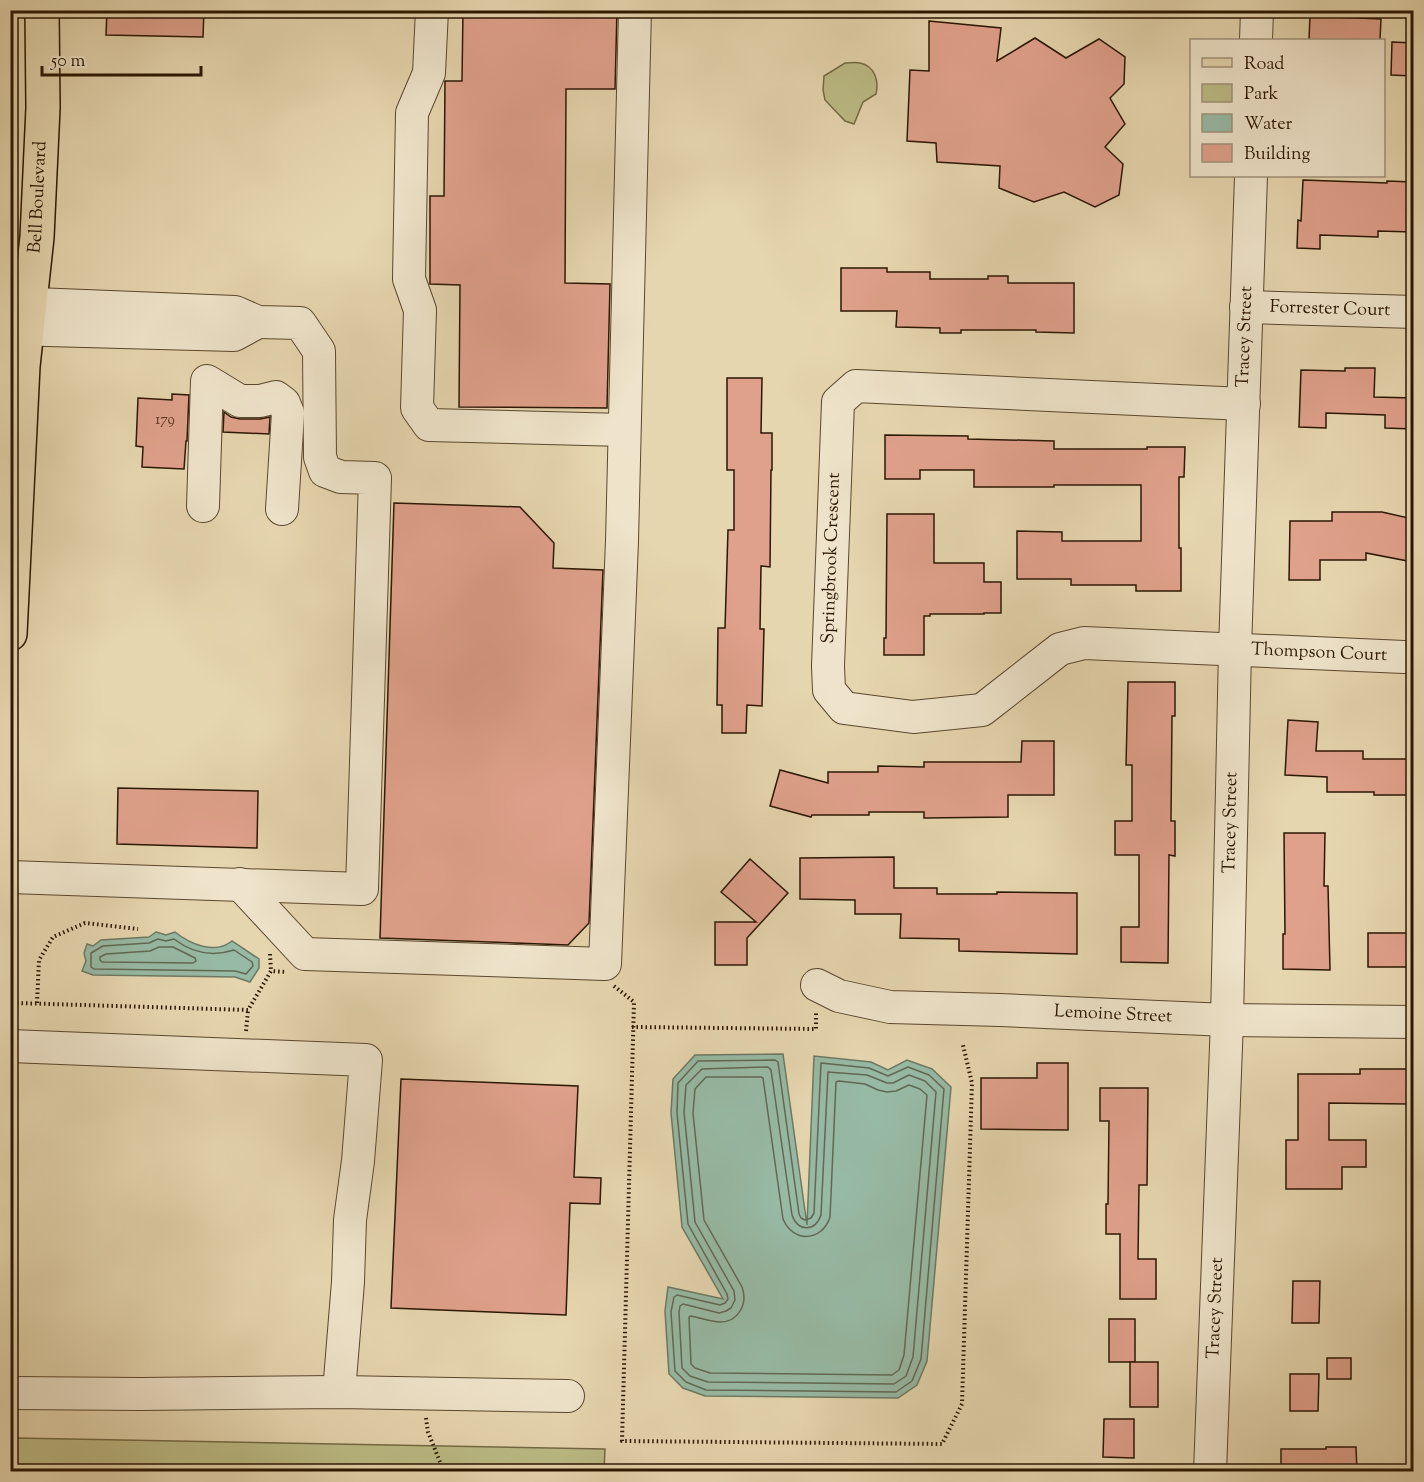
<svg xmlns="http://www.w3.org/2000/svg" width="1424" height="1482" font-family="'Sorts Mill Goudy',serif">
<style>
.green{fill:#bcbc86;stroke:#746a44;stroke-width:1.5}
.water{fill:#97baa5;stroke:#6c7964;stroke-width:1.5}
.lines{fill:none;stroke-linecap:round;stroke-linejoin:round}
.shore{stroke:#616854;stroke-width:1.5}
.building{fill:#e0a18c;stroke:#2b1702;stroke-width:1.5}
.minor-casing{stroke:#5a472d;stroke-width:34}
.major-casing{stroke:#2b1702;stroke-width:36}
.path{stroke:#2b1702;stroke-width:4;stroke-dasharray:1.5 3;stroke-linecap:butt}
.minor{stroke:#efe4cb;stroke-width:32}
.major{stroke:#e6d6af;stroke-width:33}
.labels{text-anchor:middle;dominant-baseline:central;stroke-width:4.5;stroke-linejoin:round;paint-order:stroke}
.number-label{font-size:15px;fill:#583a24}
.street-label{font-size:18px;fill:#2b1702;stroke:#efe4cb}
</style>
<rect width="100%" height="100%" fill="#e6d6af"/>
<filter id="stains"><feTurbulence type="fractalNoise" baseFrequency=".00333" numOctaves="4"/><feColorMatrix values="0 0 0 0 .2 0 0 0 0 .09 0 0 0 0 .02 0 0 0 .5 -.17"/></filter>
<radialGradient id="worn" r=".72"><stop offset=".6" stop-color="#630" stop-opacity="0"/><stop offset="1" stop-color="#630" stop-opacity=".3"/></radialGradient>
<g class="green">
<path d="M845 63C850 63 856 62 860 63 875 66 879 81 876 94L863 102 854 124 845 121 825 100 823 90 824 76Z"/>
<path d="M16 1438 605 1449 604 1471H14Z"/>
</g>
<g class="water">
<path d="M156 932 166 935 175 932C190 944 215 955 232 941L259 959V968L250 982 235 977 93 975 82 971 86 961 84 953 87 944 93 946 101 940 149 937Z"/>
<path d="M783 1054 807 1225 814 1056 871 1062 888 1070 907 1060 932 1069 951 1087 927 1361 917 1385 898 1398 705 1396 683 1388 669 1374 665 1311 668 1287 723 1299 682 1227 671 1113 673 1079 695 1055Z"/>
</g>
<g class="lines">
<g class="shore">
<path d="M158 939 166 941 174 939C192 953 212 957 234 950L252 962 253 966 246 974 235 971 94 969 91 967V953L103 946 149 943Z"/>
<path d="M159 947H173L195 958 196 961 193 963 102 962 100 960V957L106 954 150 951Z"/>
<path d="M775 1060 778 1062 799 1214 801 1218 805 1220 811 1218 814 1213 821 1063 869 1068 888 1076 908 1067 929 1075 944 1089 921 1359 912 1381 896 1392 706 1390 686 1382 675 1371 671 1312 674 1297 677 1295 720 1305 725 1303 728 1299 727 1294 688 1224 677 1113 678 1083 698 1061Z"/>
<path d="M768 1067 771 1070 792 1215C798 1232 815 1232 821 1215L828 1072 867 1075 887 1083H893L909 1075 925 1081 936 1092 913 1357 906 1376 894 1384 708 1382 690 1376 682 1368 679 1312 680 1306 683 1304 719 1313 726 1311 731 1308 735 1300 734 1291 695 1222 684 1112 686 1085 702 1069Z"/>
<path d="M706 1077H761L763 1078 783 1219C793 1243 822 1242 830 1217L836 1082 839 1081 865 1084 878 1090 887 1092 896 1091 909 1085 920 1089 927 1095 904 1355 899 1370 892 1375 710 1373 695 1368 691 1364 689 1317 691 1316C701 1318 711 1322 720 1322 739 1322 748 1303 742 1287L704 1220 693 1113 695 1089Z"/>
</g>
</g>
<g class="building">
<path d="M107 10H204L203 37 106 35Z"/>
<path d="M463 10H617L615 89H566L565 283 610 284 607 408 459 407 460 285 430 284V196H444L445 81H462Z"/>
<path d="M1310 16 1381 19 1380 40H1309Z"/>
<path d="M929 21 1001 28 997 61 1035 38 1066 58 1099 39 1125 57 1124 84 1110 98 1125 124 1105 147 1123 164 1119 195 1095 207 1064 192 1034 202 999 188 1000 166 937 162 936 143 907 141 910 70 929 71Z"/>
<path d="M1392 42 1413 43V76L1391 75Z"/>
<path d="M1303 180 1387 183V181L1413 182V232L1378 231V237L1320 235V249L1297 248 1298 220 1301 221Z"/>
<path d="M841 268H887V272H930V279H988V276H1008V283H1074V333L1036 332V330H961V333H940V328L896 327 897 311H841Z"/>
<path d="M1345 368H1375L1374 397 1413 398V429L1385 428V415L1326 413V428L1299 427 1301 370 1345 371Z"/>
<path d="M727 378H762L761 433H772V470H771L770 567 761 566 760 629H764L762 706 747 705 746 733H722V705H717L718 628H725L728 530H734V470H727Z"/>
<path d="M172 394 189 395 187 441H186L184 469 142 467 143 447 136 446 138 398 172 400Z"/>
<path d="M224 412 231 417 240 419H260L270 417 269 434 223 432Z"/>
<path d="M885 435 968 436V439L1054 441V449H1147V447H1185L1184 477H1179V548H1181V591H1136V585H1071V579H1017V531L1062 532V541H1141V485H1054V487H974V470H920V479H885Z"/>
<path d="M394 503 520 507 554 543 553 568 603 570 589 923 568 945 380 938Z"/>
<path d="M1332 512H1382L1413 519V562L1366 553V560H1320V580H1289L1290 521H1332Z"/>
<path d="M887 514H934V563H984V582H1001V613H984V614H930V616H924V655H884V638H886Z"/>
<path d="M1128 682H1175V716H1172L1171 821H1175V856L1169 855 1168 963 1121 962V927H1139V855H1115V821H1132V765H1126Z"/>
<path d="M1288 720 1318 722 1316 751H1363V759H1413V795H1374V792H1327V777L1285 775Z"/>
<path d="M1022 741H1054V795H1008V817L924 818V812H869V815H812L811 817 770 806 780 770 828 783V772H878V766L924 767V762H1021Z"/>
<path d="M118 788 258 791 257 848 117 844Z"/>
<path d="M1284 833H1325L1324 886H1328L1330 970 1283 969V934H1285Z"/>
<path d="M894 857V888H937V894H997V892L1077 893V954L959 951V939L900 938 901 914H855V900L800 899V858Z"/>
<path d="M750 859 788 893 747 938V965H715V922H756L721 892Z"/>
<rect x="1368" y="933" width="45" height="34"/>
<path d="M1037 1063H1068V1130L981 1129V1078H1037Z"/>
<path d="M1360 1069H1409L1408 1104 1329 1103V1140H1366V1167H1342V1189H1286V1140H1298V1074H1360Z"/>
<path d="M401 1079 578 1086 574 1177 601 1178 600 1204 570 1203 566 1315 391 1308Z"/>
<path d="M1100 1088H1148L1147 1185H1139L1138 1259H1156V1299H1120V1234H1106V1204H1108L1109 1121H1100Z"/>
<path d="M1293 1281H1320L1319 1323H1292Z"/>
<rect x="1109" y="1319" width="26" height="43"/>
<rect x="1327" y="1358" width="24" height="21"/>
<rect x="1130" y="1362" width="28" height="45"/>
<path d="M1290 1374H1319L1318 1411H1290Z"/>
<path d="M1104 1419H1134V1458L1103 1457Z"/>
<path d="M1326 1447H1356L1357 1472H1281V1449H1326Z"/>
</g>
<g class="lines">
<defs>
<g id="minor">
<path d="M432 10 429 73 412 113 409 279 420 310 417 408 429 425 624 430"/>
<path d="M1256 40 1257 10"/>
<path d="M10 303 235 312 258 322 300 323 319 351 320 457 325 471 341 477 375 478 362 889 10 877"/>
<path id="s1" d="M1246 307 1414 312"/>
<path d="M10 329 234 335 258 322"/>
<path id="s2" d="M1244 404 856 386 838 402 828 666 829 690 844 708 913 717 982 710 1060 649 1084 643 1404 657"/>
<path d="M203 506 207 381 240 401H260L276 397 284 403 288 413 282 509"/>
<path d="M240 884 305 954 605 964 622 541 635 10"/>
<path id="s3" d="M817 985 839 996 890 1007 1000 1010 1227 1020 1414 1022"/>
<path d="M10 1046 366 1060 358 1161 350 1220 348 1282 339 1392"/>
<path d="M10 1393 141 1394 339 1392 568 1396"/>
<path id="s4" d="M1210 1472 1227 1020 1235 649 1251 176"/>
</g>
<g id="major">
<path id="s5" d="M10 634 23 366 37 237 43 108 42 10"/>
</g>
</defs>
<use href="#minor" class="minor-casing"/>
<use href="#major" class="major-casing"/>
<g class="path">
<path d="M270 954 271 971"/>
<path d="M614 986 634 1002 622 1441 942 1444 962 1404 972 1083 963 1045"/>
<path d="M17 1003 248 1010 271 971 286 972"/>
<path d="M37 1003 39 960 53 937 85 923 138 929"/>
<path d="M632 1027 816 1029V1012"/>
<path d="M246 1031 248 1010"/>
<path d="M426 1418 428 1432 444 1472"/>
</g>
<use href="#minor" class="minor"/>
<use href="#major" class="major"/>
</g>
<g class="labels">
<g class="number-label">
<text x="165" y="420">179</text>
</g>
<g class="street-label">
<text stroke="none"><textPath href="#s5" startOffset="438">Bell Boulevard</textPath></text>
<text stroke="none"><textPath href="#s1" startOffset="84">Forrester Court</textPath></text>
<text stroke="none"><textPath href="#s4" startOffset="1136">Tracey Street</textPath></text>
<text transform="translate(832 558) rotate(-88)">Springbrook Crescent</text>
<text stroke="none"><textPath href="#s2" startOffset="1222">Thompson Court</textPath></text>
<text stroke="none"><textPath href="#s4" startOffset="650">Tracey Street</textPath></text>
<text stroke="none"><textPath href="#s3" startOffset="300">Lemoine Street</textPath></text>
<text stroke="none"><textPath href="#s4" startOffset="164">Tracey Street</textPath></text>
</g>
</g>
<rect width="1424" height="1482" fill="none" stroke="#e6d6af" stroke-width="36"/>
<rect x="12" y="12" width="1400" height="1458" fill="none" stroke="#2b1702" stroke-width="3"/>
<rect x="18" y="18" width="1388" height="1446" fill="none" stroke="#2b1702" stroke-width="1.5"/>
<rect x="1190" y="39" width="195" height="138" fill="#efe4cb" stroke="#a1927b" stroke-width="1.5"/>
<rect x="1202" y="58" width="30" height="9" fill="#e6d6af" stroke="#a1927b" stroke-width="1.5"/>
<text x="1244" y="69" font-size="18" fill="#2b1702">Road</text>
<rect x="1202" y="84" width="30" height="18" fill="#bcbc86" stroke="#a1927b" stroke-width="1.5"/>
<text x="1244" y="99" font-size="18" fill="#2b1702">Park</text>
<rect x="1202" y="114" width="30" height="18" fill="#97baa5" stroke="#a1927b" stroke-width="1.5"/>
<text x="1244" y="129" font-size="18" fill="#2b1702">Water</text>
<rect x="1202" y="144" width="30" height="18" fill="#e0a18c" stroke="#a1927b" stroke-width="1.5"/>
<text x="1244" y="159" font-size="18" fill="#2b1702">Building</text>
<path d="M42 66v9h159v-9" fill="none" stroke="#2b1702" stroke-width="3"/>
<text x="51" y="66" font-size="18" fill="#2b1702" stroke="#efe4cb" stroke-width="4.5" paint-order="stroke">50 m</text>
<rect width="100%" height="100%" filter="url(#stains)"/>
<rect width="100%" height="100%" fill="url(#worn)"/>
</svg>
